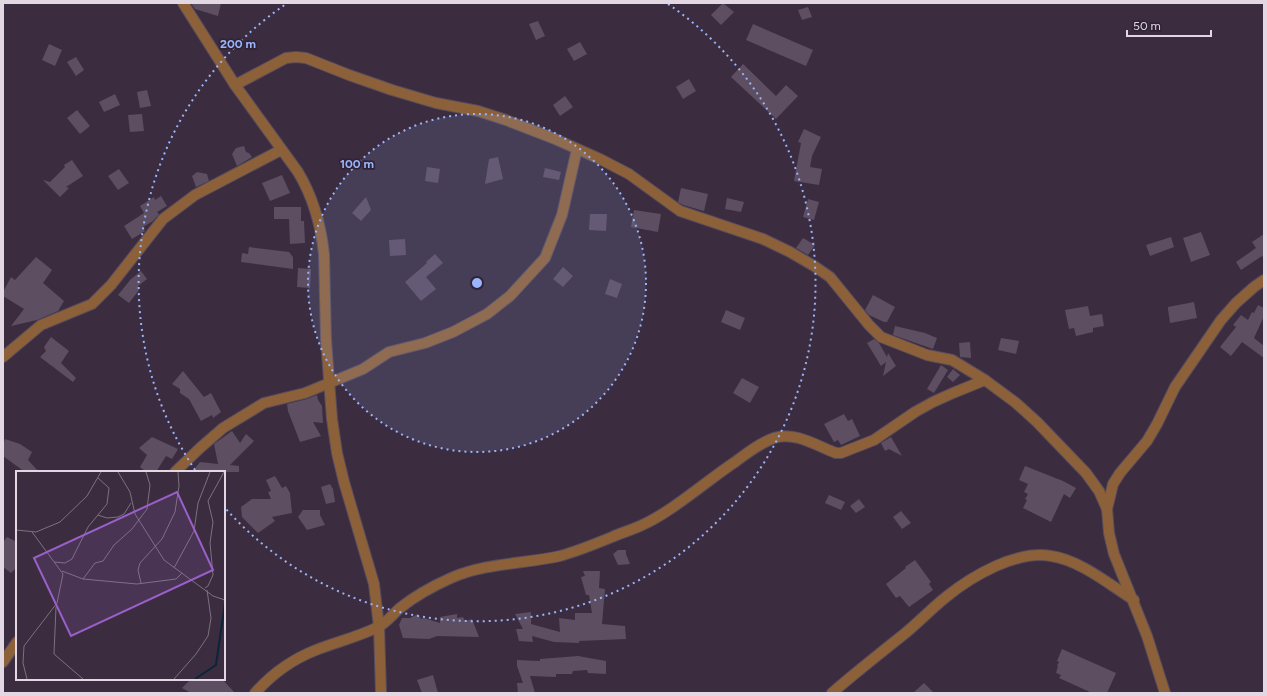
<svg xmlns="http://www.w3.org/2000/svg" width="1267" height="696" font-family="Figtree,sans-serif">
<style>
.building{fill:#5d4e62}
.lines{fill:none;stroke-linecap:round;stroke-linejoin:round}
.street-casing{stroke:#594c5d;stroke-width:12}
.street{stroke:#8c6139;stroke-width:10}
.ring{fill:none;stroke:#99b5fd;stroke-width:2;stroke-dasharray:2 4}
.inset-river{fill:none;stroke:#082637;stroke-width:2}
.inset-road{fill:none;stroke:#7d7181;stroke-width:1}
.view{fill:#9a60ca;fill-opacity:0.15;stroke:#9a60ca;stroke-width:2}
.inset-edge{fill:none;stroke:#e1d8e4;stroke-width:2}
.centre{fill:#99b5fd;stroke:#302335;stroke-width:2}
.ring-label{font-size:12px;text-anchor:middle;font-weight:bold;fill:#99b5fd;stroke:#302335;stroke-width:3.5;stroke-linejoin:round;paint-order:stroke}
</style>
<rect width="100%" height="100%" fill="#3b2d3f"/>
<g class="building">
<path d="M191 3H221L218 16 195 9Z"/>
<path d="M723 3 734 12 721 25 711 15Z"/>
<path d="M808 7 812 17 802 20 798 10Z"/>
<path d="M538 21 545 36 536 40 529 24Z"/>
<path d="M753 24 813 50 806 66 746 40Z"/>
<path d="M580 42 587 54 574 61 567 49Z"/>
<path d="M49 44 62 50 55 66 42 60Z"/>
<path d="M76 57 84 70 76 76 67 62Z"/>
<path d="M743 64 776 96 786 85 798 96 776 119 731 77Z"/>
<path d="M689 79 696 91 683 99 676 87Z"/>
<path d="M147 90 151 106 140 108 137 92Z"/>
<path d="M115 94 120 105 104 112 99 102Z"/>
<path d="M565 96 573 107 560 116 553 105Z"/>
<path d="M77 110 90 126 80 134 67 118Z"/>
<path d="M142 114 144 131 130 132 128 115Z"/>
<path d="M804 129 821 137 812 156 810 167 822 169 819 185 794 181 801 143 798 142Z"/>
<path d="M244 146 246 152 249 153 252 157 237 166 232 154 236 148Z"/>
<path d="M498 157 503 179 485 184 489 159Z"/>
<path d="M72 160 83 176 66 187 69 188 60 197 43 180 50 182 65 167 64 165Z"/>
<path d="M427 167 440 169 438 183 425 181Z"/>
<path d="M545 168 561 172 559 180 543 177Z"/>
<path d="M119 169 129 183 118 190 108 176Z"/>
<path d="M197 172 207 174 209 181 196 187 192 176Z"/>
<path d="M282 175 290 193 270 201 262 183Z"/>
<path d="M681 188 708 194 704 211 683 205 678 202Z"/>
<path d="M161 196 167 206 157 212 159 214 153 221 143 227 145 231 132 239 124 226 144 213 140 206 154 197 155 200Z"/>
<path d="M366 197 371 210 361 221 352 213Z"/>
<path d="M727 198 744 202 741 212 725 209Z"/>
<path d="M808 199 819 202 814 220 803 217Z"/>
<path d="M274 207H301V221H304L305 243 290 244 289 219H274Z"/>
<path d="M634 210 661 214 658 232 631 227Z"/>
<path d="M590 214H607L606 231 589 230Z"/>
<path d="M1201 232 1210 255 1191 262 1183 238Z"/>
<path d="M1264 234V259L1262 256 1241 270 1236 262 1256 248 1252 242Z"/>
<path d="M1171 237 1174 247 1150 256 1146 245Z"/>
<path d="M803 238 815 245 808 255 796 248Z"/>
<path d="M405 239 406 255 390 256 389 240Z"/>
<path d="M249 247 289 252 293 257V269L241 262 242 253 248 254Z"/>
<path d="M435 254 443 263 426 277 436 289 421 301 405 282 427 263 426 262Z"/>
<path d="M36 257 52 270 43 283 64 301 58 311 37 320 11 326 24 309 3 296V292L11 277 15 280Z"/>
<path d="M563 267 573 276 563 287 553 279Z"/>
<path d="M298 268 311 269 310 288 297 287Z"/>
<path d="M141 271 147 279 138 286 139 290 129 303 118 295 131 279Z"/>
<path d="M610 279 622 284 617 298 605 294Z"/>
<path d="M873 295 895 307 887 322H884L869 315 865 310Z"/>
<path d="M1194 302 1197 318 1170 323 1168 309V307Z"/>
<path d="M1258 305 1264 308V316L1254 338 1264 346V358L1242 342 1231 356 1220 347 1236 327 1233 325 1241 315 1248 320 1252 312 1254 313Z"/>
<path d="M1088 306 1090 316 1102 314 1104 326 1093 328V332L1076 336 1074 328 1069 329 1065 310Z"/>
<path d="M726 310 745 318 740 330 721 322Z"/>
<path d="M895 326 925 333 937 338 933 349 893 335Z"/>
<path d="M51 337 69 351 61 363 76 378 73 382 40 357 46 351 44 347Z"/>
<path d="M1001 338 1019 341 1016 354 998 350Z"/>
<path d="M874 339 879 343 887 357 888 353 896 366 883 376 886 362 881 366 867 343Z"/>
<path d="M970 342 971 358 960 357 959 343Z"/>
<path d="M941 365 948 370 934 393 927 389Z"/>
<path d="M953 369 960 375 953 382 947 377Z"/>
<path d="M183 371 204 397 211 393 221 412 213 418 212 415 201 421 189 399 180 393V389L172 384Z"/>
<path d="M742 378 759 387 750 403 733 393Z"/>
<path d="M317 395 318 400 322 406 323 423 313 422 321 436 300 442 288 411 287 404 307 399Z"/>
<path d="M844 414 848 421 852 419 860 436 841 445 838 440 834 442 824 424Z"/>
<path d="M232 431 240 443 246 434 254 441 230 465 239 466V472H192L200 462 218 464 214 444Z"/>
<path d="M152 437 178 449 172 459 166 456 156 472H146L140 467 147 455 139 448Z"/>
<path d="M891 437 902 456 889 449 885 451 881 443Z"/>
<path d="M5 439 20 444 32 452 28 460 39 472H25L3 456V445Z"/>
<path d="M1025 466 1063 481 1076 488 1070 498 1064 494 1051 522 1023 508 1027 500 1025 499 1028 494 1024 492 1028 484 1019 480Z"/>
<path d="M275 476 282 488 286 486 290 493 292 513 272 517 275 521 258 533 242 517 241 507 252 499H271L268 492 271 491 266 480Z"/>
<path d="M330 484 333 489 335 502 326 504 321 487Z"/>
<path d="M829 495 845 502 841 510 825 503Z"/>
<path d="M859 499 865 507 856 513 850 506Z"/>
<path d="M303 510H320V515L325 525 307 530 298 517Z"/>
<path d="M901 511 911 523 902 529 893 517Z"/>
<path d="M7 537 17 542V567L11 573 3 567V542Z"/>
<path d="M618 550H626V554L630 564 618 565 613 554Z"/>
<path d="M915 560 931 582 929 584 933 590 909 607 900 596 896 598 886 584 906 568 905 567Z"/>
<path d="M583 571H600L599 588 605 589 602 624 625 626 626 639 579 641V643L554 642 532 636 533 642 519 641 516 629H523L515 614 531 612V624L560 632 559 618 575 620V613H592L589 595H586L581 577 585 576Z"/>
<path d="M418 614 421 619 424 618 440 623V617L457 614V618L463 617 465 621 472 619 479 637 437 636 429 639 403 638 399 625 402 618H410Z"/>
<path d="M1062 649 1116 673 1107 693H1092L1059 678 1061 675 1056 673 1058 666H1057L1059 662 1057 661Z"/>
<path d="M578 656 606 661V674L588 673 587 670 573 671 572 674H556V677L530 676 535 693H518L517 683H523L517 666V660L540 661V659Z"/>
<path d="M433 675 438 693H422L417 680Z"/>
<path d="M191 679H222L235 693H191L182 688Z"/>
<path d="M924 683 934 693H913Z"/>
</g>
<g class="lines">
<defs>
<g id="street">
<path d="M183 3 235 85 298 172C313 197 321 226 324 254L326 340 332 419 337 453 344 482 374 584 379 627 381 693"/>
<path d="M235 85 286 58 296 57 306 58 349 75 392 90 436 103 478 111 506 120 555 139 600 159 629 174 680 211 763 239 790 252 814 266 830 277 869 325 881 337 927 355 952 360 985 380 1016 403 1037 422 1086 473 1099 491 1107 509"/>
<path d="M3 357 41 325 92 304 111 285 163 219 195 195 281 150"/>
<path d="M175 472 200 448 223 428 264 403 305 393 363 369 389 352 425 343 453 332 487 314 510 296 545 258 562 215 577 149"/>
<path d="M3 662 17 642"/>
<path d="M255 693C271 675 293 659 316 650 336 642 358 637 378 627 385 624 393 614 400 608 415 596 433 586 451 578 485 563 524 564 560 556 578 551 595 544 612 537 621 533 631 530 640 526 672 512 705 482 735 462 747 453 760 443 774 438 795 431 817 446 836 453H841L874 440 915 412 933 402 953 393 985 380"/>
<path d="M832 693C855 673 879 654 903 635 918 623 931 609 946 597 972 576 1016 550 1051 556 1080 560 1110 585 1134 600"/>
<path d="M1165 693 1147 636 1114 554 1109 533 1107 509 1113 484 1120 473 1147 441 1157 424 1175 387 1221 320 1236 303 1254 287 1264 280"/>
</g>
</defs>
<use href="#street" class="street-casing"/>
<use href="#street" class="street"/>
</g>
<circle cx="477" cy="283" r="169" fill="#99b5fd" fill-opacity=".12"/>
<g class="ring">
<circle cx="477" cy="283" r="169"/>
<path d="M195 470A338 338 0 0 1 286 4M668 4A338 338 0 1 1 226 509"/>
</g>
<g transform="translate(16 471)">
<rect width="209" height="209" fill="#3b2d3f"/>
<path class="inset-river" d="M179 208 200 194 209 132"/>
<path class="inset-road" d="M102 1 114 21 119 43 148 89 197 125 209 129M82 44 91 47 102 46 108 43 115 32M0 59 20 61 44 51 71 25 85 1M38 91 49 92 56 88 72 56 91 33 93 17 82 7M158 97 178 60 182 32 194 1M46 100 67 108 121 113 160 108 166 102M67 108 79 92 87 90 98 74 116 58 131 38 134 14 130 1M125 112 122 99 124 92 146 68 159 41 163 15 162 1M189 117 192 115 197 104 194 72 197 51 192 30 208 1M40 136 38 183 67 208M11 208 7 192 8 175 41 132 47 103 16 61M158 208 180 183 192 165 195 147 191 119"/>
<path class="view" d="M161 21 197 99 55 165 18 87Z"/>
<rect width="209" height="209" class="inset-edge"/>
</g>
<circle cx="477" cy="283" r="6" class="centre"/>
<g class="ring-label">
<text x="238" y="48">200 m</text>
<text x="357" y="168">100 m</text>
</g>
<rect width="1267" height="696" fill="none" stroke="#e1d8e4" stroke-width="8"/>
<path d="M1127 30v6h84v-6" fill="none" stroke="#e1d8e4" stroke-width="2"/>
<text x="1133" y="30" font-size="12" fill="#e1d8e4" stroke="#302335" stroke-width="3" paint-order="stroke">50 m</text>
</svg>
